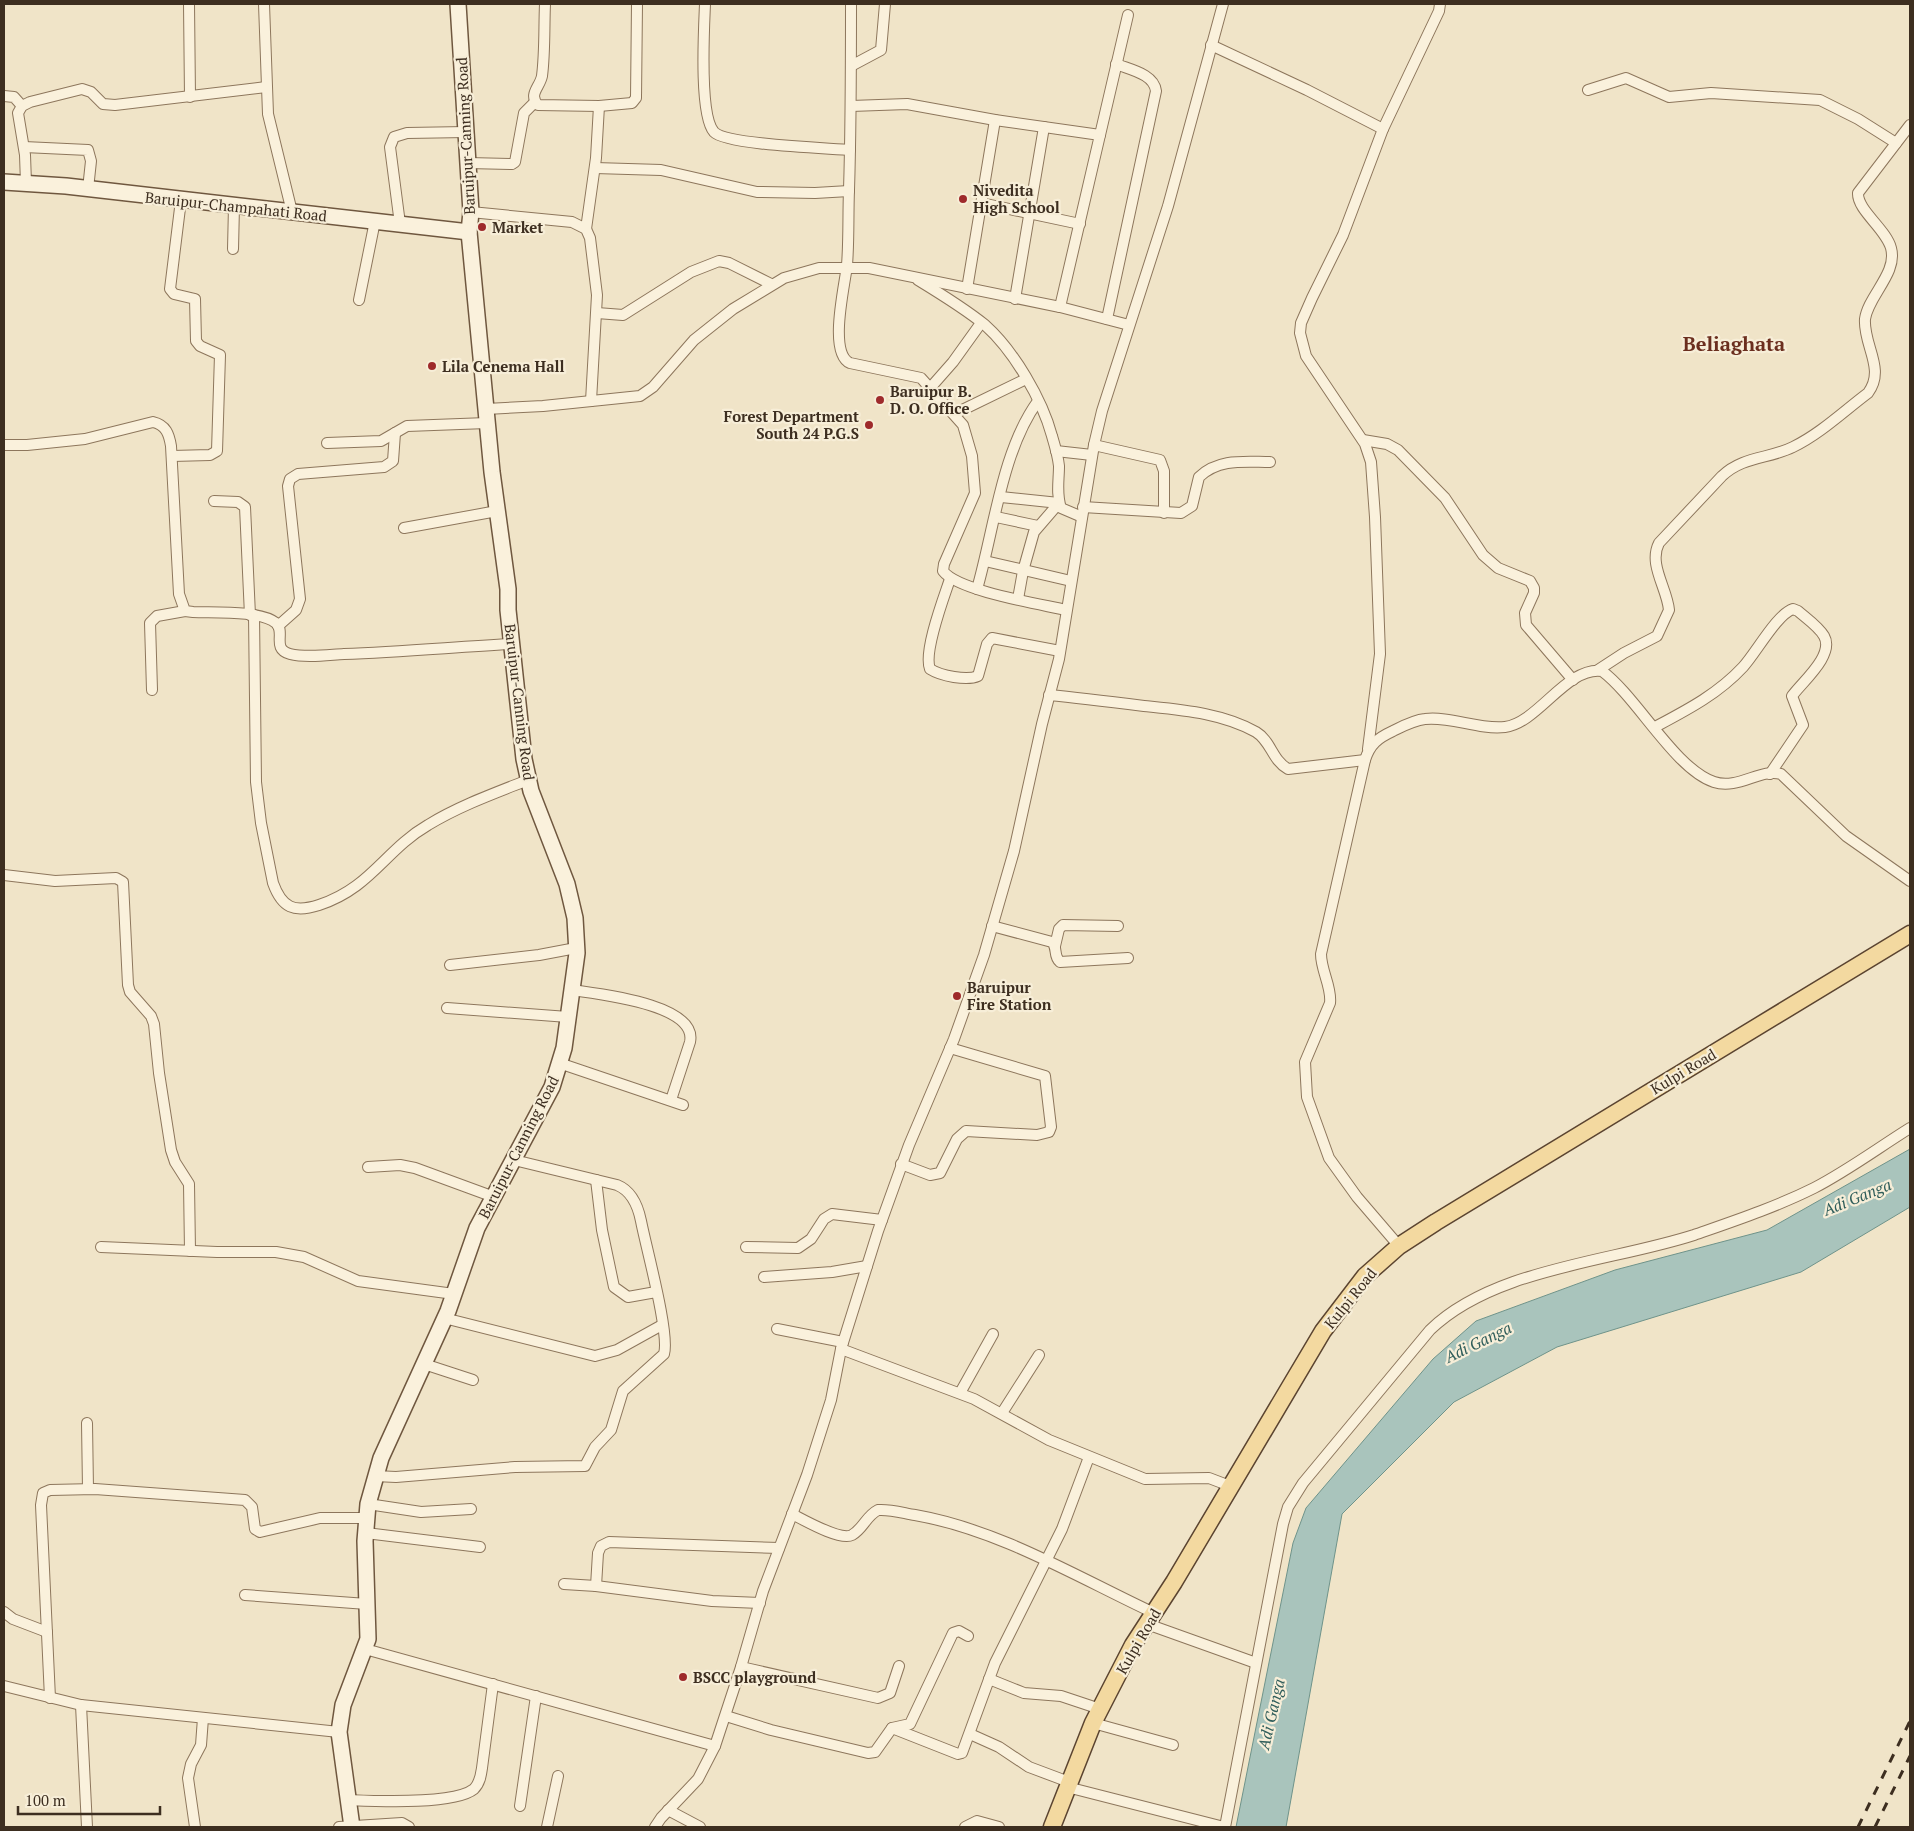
<svg xmlns="http://www.w3.org/2000/svg" width="1914" height="1831" font-family="'PT Serif',serif">
<style>
.water{fill:#a9c4bc;stroke:#6f938a}
.lines{fill:none;stroke-linecap:round;stroke-linejoin:round}
.minor-casing{stroke:#8d765c;stroke-width:12}
.secondary-casing{stroke:#6f573f;stroke-width:18}
.primary-casing{stroke:#5b4430;stroke-width:19}
.minor{stroke:#faf1dc;stroke-width:10}
.secondary{stroke:#faf1dc;stroke-width:15}
.primary{stroke:#f3d9a0;stroke-width:16}
.rail{stroke:#3d2e20;stroke-width:3;stroke-dasharray:9 9;stroke-linecap:butt}
.poi-dot{fill:#9e2a2b;stroke:#f7eed8;stroke-width:2}
.labels{text-anchor:middle;dominant-baseline:central;stroke-width:4.5;stroke-linejoin:round;paint-order:stroke}
.street-label{font-size:15px;fill:#3d2e20;stroke:#f7eed8}
.poi-label{font-size:15px;font-weight:bold;fill:#3d2e20;stroke:#f7eed8;text-anchor:start}
.water-label{font-size:16px;font-style:italic;fill:#2f5d5a;stroke:#f7eed8}
.district-label{font-size:20px;font-weight:bold;fill:#6b2e1e;stroke:#f7eed8}
</style>
<rect width="100%" height="100%" fill="#f0e4c8"/>
<path class="water" d="M1910 1149V1207L1801 1272 1557 1347 1454 1402 1342 1514 1286 1827H1236L1293 1543 1306 1508 1433 1359 1476 1321 1615 1270 1767 1230Z"/>
<g class="lines">
<defs>
<g id="minor">
<path d="M189 4 190 97"/>
<path d="M264 4 268 114 292 212"/>
<path d="M545 4C544 27 545 53 542 76 540 87 528 94 538 105L599 106 632 103 636 98 637 4"/>
<path d="M705 4C704 29 699 115 714 132 726 145 828 148 850 150"/>
<path d="M851 4C851 66 851 128 849 190 848 215 849 240 847 265 845 285 828 353 850 363L921 378 963 425 972 456 975 493 944 564 943 571C958 591 1040 604 1066 610"/>
<path d="M1211 45 1307 90 1383 129"/>
<path d="M851 66 881 50 885 4"/>
<path d="M1588 90 1626 78 1669 97 1711 93 1820 100 1858 119 1896 143"/>
<path d="M4 96 14 97 22 106"/>
<path d="M851 106 907 104 995 120 1100 135 1060 307"/>
<path d="M1100 135 1128 15"/>
<path d="M24 147 88 150 91 161 88 189"/>
<path d="M468 163 512 164 515 162 524 113 535 102"/>
<path d="M595 168 661 170 757 192 815 193 849 191"/>
<path d="M26 183 25 155 18 113 22 106 30 102 82 89 91 92 103 104 115 105 266 87"/>
<path d="M981 203 1080 224"/>
<path d="M471 212 572 222 586 229 590 238 597 295 591 401"/>
<path d="M400 224 390 147 394 137 407 133 466 132"/>
<path d="M586 229 596 158 599 106"/>
<path d="M233 249 234 206"/>
<path d="M918 280C941 294 964 308 985 325 1014 351 1042 399 1052 436 1055 446 1058 456 1059 466 1059 480 1056 494 1061 508L1082 517"/>
<path d="M967 289 995 120"/>
<path d="M1015 299 1044 127"/>
<path d="M359 300 375 221"/>
<path d="M597 313 623 315 691 272 719 261 729 263 771 284"/>
<path d="M1107 319 1156 91C1154 74 1131 70 1116 64"/>
<path d="M931 387 953 362 981 323"/>
<path d="M486 409 543 406 640 396 653 387 694 340 733 309 784 278 819 268H869L1060 307 1129 325"/>
<path d="M954 414 1026 379"/>
<path d="M1363 440 1387 444 1398 450 1445 498 1483 555 1498 568 1530 581 1534 588V593L1525 613 1526 625 1573 680"/>
<path d="M327 443 381 441 407 426 487 423"/>
<path d="M4 445H27L85 439 153 422C166 425 169 434 171 446L179 594 185 611 193 612C213 613 260 610 276 623 286 632 271 649 290 654 306 658 327 655 344 654 400 652 456 647 512 644"/>
<path d="M1094 445 1160 460 1164 471V513"/>
<path d="M1056 451 1092 455"/>
<path d="M172 456 210 455 217 451 220 355 200 346 196 341 195 299 174 294 170 289 181 200"/>
<path d="M1001 497 1059 503"/>
<path d="M214 501 238 502 245 507 250 615"/>
<path d="M1083 507 1181 513 1192 506 1199 477C1219 458 1245 462 1270 462"/>
<path d="M996 517 1038 526"/>
<path d="M404 528 497 511"/>
<path d="M985 561 1071 581"/>
<path d="M950 579C944 597 923 652 930 669 941 676 967 681 978 676L987 644 992 638 1060 651"/>
<path d="M977 589C994 530 1002 450 1038 401"/>
<path d="M1018 599 1023 571 1034 532 1059 503"/>
<path d="M254 615 256 782 261 823 273 883C282 908 294 913 319 905 371 888 385 850 428 825 459 806 495 793 528 780"/>
<path d="M278 626 296 610 300 599 288 486 290 479 298 474 384 467 393 461 395 433"/>
<path d="M1598 670 1624 653 1657 636 1669 610C1667 588 1648 564 1659 543L1722 476C1743 456 1769 459 1793 447 1820 434 1844 411 1868 393 1886 369 1863 345 1865 319 1868 296 1898 273 1891 248 1886 229 1857 210 1858 193L1910 125"/>
<path d="M152 690 150 623 157 616 185 611"/>
<path d="M1049 695C1080 698 1112 702 1144 706 1182 710 1222 713 1256 732 1271 741 1272 760 1288 769L1365 760"/>
<path d="M1655 727C1687 710 1718 694 1743 667 1756 653 1777 614 1793 609L1798 611C1806 618 1819 627 1824 636 1835 655 1802 682 1792 696L1803 725 1770 774"/>
<path d="M1368 749 1380 654 1375 517 1371 462 1365 444 1306 356 1300 333 1301 323 1312 298 1343 235 1383 129 1439 11 1440 4"/>
<path d="M4 875 55 881 116 878 123 882 128 985 130 992 151 1016 154 1024 159 1073 171 1150 175 1162 189 1184 190 1251"/>
<path d="M992 926 1052 942C1058 948 1053 956 1060 962L1128 958"/>
<path d="M1055 946 1059 929 1063 925 1118 926"/>
<path d="M450 965 539 955 576 948"/>
<path d="M572 990C598 994 698 1004 690 1042L671 1100"/>
<path d="M447 1008 568 1017"/>
<path d="M559 1063 683 1105"/>
<path d="M901 1164 930 1175 940 1173 957 1139 966 1131 1037 1135 1049 1132 1051 1127 1045 1076 950 1048"/>
<path d="M368 1167 400 1165 415 1168 494 1197"/>
<path d="M596 1180 602 1230 614 1287 628 1297 656 1292"/>
<path d="M1399 1246 1357 1197 1329 1158 1307 1097 1305 1062 1330 1003C1332 987 1321 971 1321 954L1365 760C1370 744 1378 738 1393 731 1403 726 1414 720 1425 719 1451 716 1478 730 1505 727 1538 723 1567 666 1602 671 1637 697 1675 769 1714 782 1738 790 1761 768 1781 774L1846 836 1910 881"/>
<path d="M101 1247 217 1252H276L304 1257 358 1281 454 1294"/>
<path d="M746 1247 798 1248 811 1239 824 1219 832 1214 882 1220"/>
<path d="M764 1277 832 1272 867 1266"/>
<path d="M444 1318 595 1356 617 1350 662 1325"/>
<path d="M777 1329 843 1342"/>
<path d="M841 1349 974 1399 1049 1440 1145 1479 1209 1478 1230 1486"/>
<path d="M424 1364 473 1380"/>
<path d="M960 1393 993 1334"/>
<path d="M1002 1413 1039 1355"/>
<path d="M87 1423 88 1489"/>
<path d="M375 1476 396 1477 515 1467 585 1466 595 1447 611 1430 623 1391 664 1354C670 1334 646 1247 641 1221 638 1206 632 1191 617 1185L514 1160"/>
<path d="M368 1504 421 1512 471 1509"/>
<path d="M792 1514C804 1520 840 1541 852 1535 863 1529 866 1516 878 1510 890 1509 903 1513 915 1515 1000 1530 1077 1577 1154 1613"/>
<path d="M366 1533 480 1547"/>
<path d="M564 1584 596 1586 712 1601 760 1603"/>
<path d="M596 1586 598 1553 601 1546 609 1542 779 1548"/>
<path d="M245 1595 367 1604"/>
<path d="M4 1612 13 1619 47 1632"/>
<path d="M1147 1624 1256 1663"/>
<path d="M365 1649 715 1746"/>
<path d="M741 1667 878 1698 890 1693 899 1666"/>
<path d="M989 1679 1024 1693 1061 1696 1100 1709"/>
<path d="M4 1686 81 1705 339 1732"/>
<path d="M50 1698 41 1505 43 1493 50 1490 95 1489 245 1500 252 1507 255 1529 260 1532 320 1518H367"/>
<path d="M81 1705 87 1827"/>
<path d="M726 1716 771 1730 868 1753 875 1752 892 1728 910 1724 953 1633 959 1631 968 1636"/>
<path d="M1093 1723 1173 1745"/>
<path d="M892 1728 958 1754 962 1753 995 1663 1062 1529 1089 1457"/>
<path d="M970 1734 999 1747 1029 1767 1069 1782"/>
<path d="M1067 1787 1224 1827"/>
<path d="M348 1800C375 1801 454 1805 474 1789 480 1783 481 1775 482 1768L493 1684"/>
<path d="M520 1806 536 1696"/>
<path d="M668 1810 700 1827"/>
<path d="M195 1827 188 1778 191 1764 201 1745 203 1718"/>
<path d="M339 1827 402 1823 409 1827"/>
<path d="M547 1827 558 1776"/>
<path d="M655 1827 661 1818 698 1779 715 1746 741 1667 763 1591 807 1475 831 1400 841 1349 878 1231 909 1145 954 1039 984 955 1014 851 1042 724 1059 659 1094 445 1102 411 1168 206 1223 4"/>
<path d="M965 1827 977 1821 999 1827"/>
<path d="M1225 1827 1283 1524 1288 1507 1303 1483 1430 1330C1494 1268 1611 1262 1694 1235 1734 1221 1776 1207 1814 1188 1847 1171 1878 1148 1910 1128"/>
</g>
<g id="secondary">
<path d="M4 182 66 186 469 232"/>
<path d="M352 1827 339 1732 343 1705 368 1639 365 1541 368 1504 381 1458 448 1311 477 1228 552 1087 564 1048 577 953 575 918 567 884 531 791 524 759 508 610V589L492 472 469 232 471 212 458 4"/>
</g>
<path id="primary" d="M1052 1827 1093 1723 1133 1645 1174 1582 1323 1331 1365 1276 1399 1246 1436 1222 1910 934"/>
</defs>
<use href="#minor" class="minor-casing"/>
<use href="#secondary" class="secondary-casing"/>
<use href="#primary" class="primary-casing"/>
<use href="#minor" class="minor"/>
<use href="#secondary" class="secondary"/>
<use href="#primary" class="primary"/>
<g class="rail">
<path d="M1858 1827 1910 1721"/>
<path d="M1875 1827 1910 1756"/>
</g>
</g>
<g class="poi-dot">
<circle cx="963" cy="199" r="5"/>
<circle cx="482" cy="227" r="5"/>
<circle cx="432" cy="366" r="5"/>
<circle cx="880" cy="400" r="5"/>
<circle cx="869" cy="425" r="5"/>
<circle cx="957" cy="996" r="5"/>
<circle cx="683" cy="1677" r="5"/>
</g>
<g class="labels">
<g class="street-label">
<text transform="translate(465 136) rotate(-93)">Baruipur-Canning Road</text>
<text transform="translate(236 206) rotate(6)">Baruipur-Champahati Road</text>
<text transform="translate(520 702) rotate(83)">Baruipur-Canning Road</text>
<text transform="translate(1683 1071) rotate(-31)">Kulpi Road</text>
<text transform="translate(518 1147) rotate(-63)">Baruipur-Canning Road</text>
<text transform="translate(1350 1298) rotate(-51)">Kulpi Road</text>
<text transform="translate(1138 1641) rotate(-60)">Kulpi Road</text>
</g>
<g class="poi-label">
<text x="973" y="190">Nivedita<tspan x="973" dy="17">High School</tspan></text>
<text x="492" y="227">Market</text>
<text x="442" y="366">Lila Cenema Hall</text>
<text x="890" y="391">Baruipur B.<tspan x="890" dy="17">D. O. Office</tspan></text>
<text x="859" y="416" text-anchor="end">Forest Department<tspan x="859" dy="17">South 24 P.G.S</tspan></text>
<text x="967" y="987">Baruipur<tspan x="967" dy="17">Fire Station</tspan></text>
<text x="693" y="1677">BSCC playground</text>
</g>
<g class="water-label">
<text transform="translate(1857 1197) rotate(-22)">Adi Ganga</text>
<text transform="translate(1478 1342) rotate(-26)">Adi Ganga</text>
<text transform="translate(1271 1714) rotate(-77)">Adi Ganga</text>
</g>
<g class="district-label">
<text x="1734" y="343">Beliaghata</text>
</g>
</g>
<rect width="1914" height="1831" fill="none" stroke="#3d2e20" stroke-width="10"/>
<path d="M18 1806v8h142v-8" fill="none" stroke="#3d2e20" stroke-width="2.5"/>
<text x="25" y="1806" font-size="15" fill="#3d2e20" stroke="#f7eed8" stroke-width="4" paint-order="stroke">100 m</text>
</svg>
